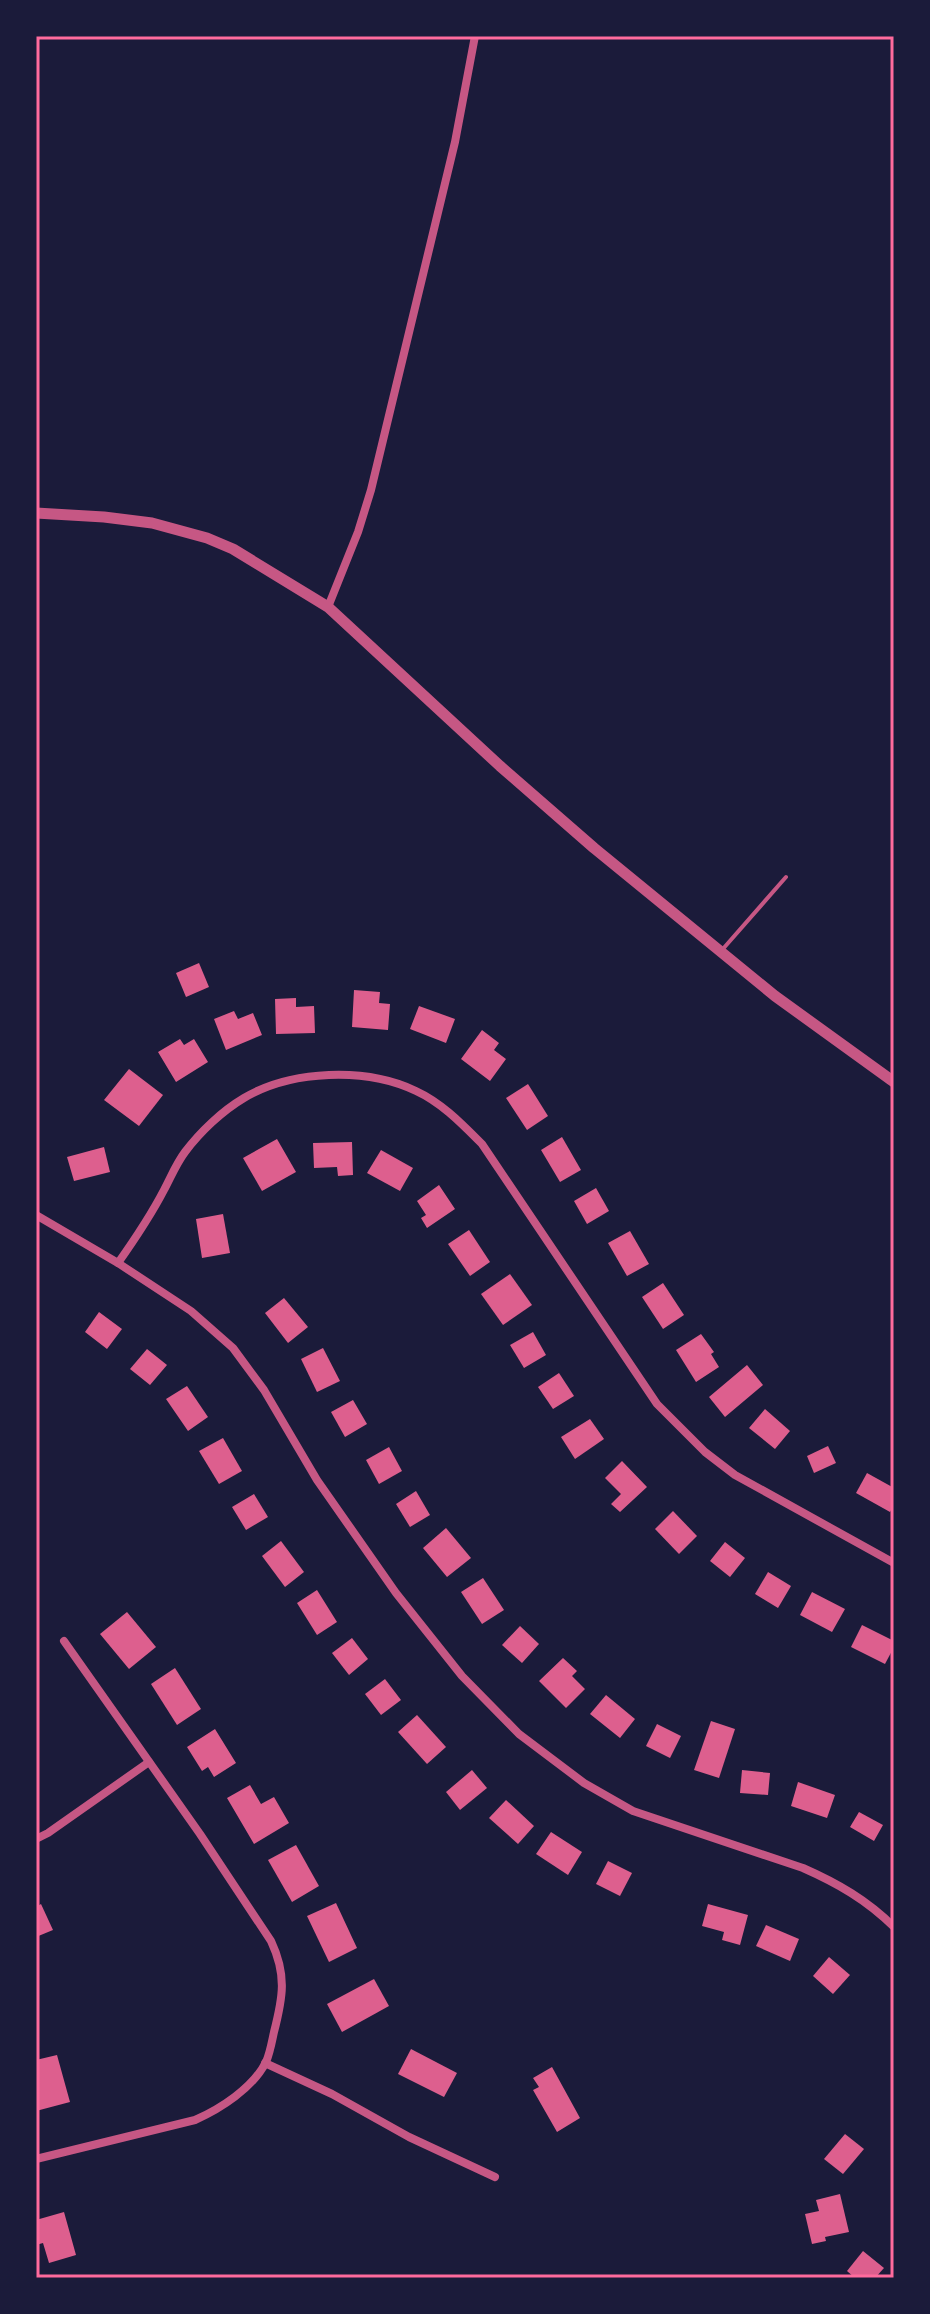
<svg xmlns="http://www.w3.org/2000/svg" width="930" height="2314" font-family="Commissioner,sans-serif">
<style>
.building{fill:#dd5f8e}
.lines{fill:none;stroke-linecap:round;stroke-linejoin:round}
.service{stroke:#c65784;stroke-width:4}
.minor{stroke:#c65784;stroke-width:8}
.tertiary{stroke:#c65784;stroke-width:11}
.neatline{fill:none;stroke:#ff6b9d;stroke-width:3}
</style>
<rect width="100%" height="100%" fill="#1b1b3a"/>
<g class="building">
<path d="M199 963 209 987 186 997 176 973Z"/>
<path d="M354 990 380 992 379 1003 390 1004 388 1030 352 1027Z"/>
<path d="M296 998V1007L314 1006 315 1033 276 1034 275 999Z"/>
<path d="M419 1006 455 1019 446 1043 410 1029Z"/>
<path d="M234 1011 238 1019 253 1013 262 1035 226 1050 214 1019Z"/>
<path d="M482 1030 499 1043 494 1050 506 1059 490 1081 461 1059Z"/>
<path d="M180 1039 184 1045 194 1039 208 1062 176 1082 158 1052Z"/>
<path d="M129 1069 163 1095 139 1126 104 1100Z"/>
<path d="M528 1084 548 1116 527 1130 506 1098Z"/>
<path d="M562 1137 581 1170 560 1182 541 1150Z"/>
<path d="M277 1139 296 1172 262 1191 243 1158Z"/>
<path d="M352 1142 353 1175 338 1176 337 1167 314 1168 313 1143Z"/>
<path d="M104 1147 110 1172 74 1181 67 1157Z"/>
<path d="M381 1150 413 1168 400 1191 367 1173Z"/>
<path d="M439 1185 455 1209 427 1228 421 1218 426 1215 417 1201Z"/>
<path d="M596 1188 609 1211 587 1224 574 1201Z"/>
<path d="M223 1214 230 1253 202 1258 196 1219Z"/>
<path d="M469 1230 490 1262 470 1276 448 1244Z"/>
<path d="M630 1231 649 1264 627 1276 608 1243Z"/>
<path d="M510 1274 532 1305 503 1325 481 1294Z"/>
<path d="M663 1283 684 1315 663 1329 642 1297Z"/>
<path d="M284 1298 308 1327 288 1343 265 1313Z"/>
<path d="M99 1312 122 1329 107 1349 85 1332Z"/>
<path d="M533 1332 546 1355 524 1368 510 1345Z"/>
<path d="M701 1334 714 1352 711 1354 719 1367 696 1382 676 1350Z"/>
<path d="M323 1348 340 1381 317 1392 301 1359Z"/>
<path d="M147 1349 167 1365 150 1385 130 1369Z"/>
<path d="M747 1365 763 1385 725 1417 709 1397Z"/>
<path d="M559 1373 574 1396 553 1409 538 1387Z"/>
<path d="M187 1386 208 1417 188 1431 166 1399Z"/>
<path d="M353 1400 367 1424 345 1437 331 1412Z"/>
<path d="M765 1409 790 1431 775 1449 749 1428Z"/>
<path d="M590 1419 604 1439 575 1459 561 1437Z"/>
<path d="M223 1438 242 1471 219 1484 199 1451Z"/>
<path d="M828 1446 836 1463 814 1473 807 1456Z"/>
<path d="M389 1447 402 1471 379 1484 366 1460Z"/>
<path d="M622 1461 647 1487 620 1512 611 1504 621 1494 605 1478Z"/>
<path d="M867 1473 894 1488V1505L890 1512 856 1493Z"/>
<path d="M416 1491 430 1515 410 1527 396 1504Z"/>
<path d="M254 1494 268 1517 246 1530 232 1507Z"/>
<path d="M673 1511 697 1536 679 1554 655 1529Z"/>
<path d="M446 1528 471 1558 447 1577 423 1548Z"/>
<path d="M281 1541 304 1572 285 1587 262 1556Z"/>
<path d="M725 1542 745 1558 730 1577 710 1561Z"/>
<path d="M768 1572 791 1586 778 1608 755 1594Z"/>
<path d="M483 1578 504 1610 482 1624 461 1592Z"/>
<path d="M317 1590 337 1622 317 1635 297 1603Z"/>
<path d="M812 1592 845 1609 832 1632 800 1615Z"/>
<path d="M127 1612 156 1647 129 1669 100 1634Z"/>
<path d="M862 1625 894 1641V1647L885 1664 851 1647Z"/>
<path d="M520 1626 539 1644 522 1663 502 1645Z"/>
<path d="M352 1638 368 1659 349 1675 332 1653Z"/>
<path d="M563 1658 577 1671 572 1676 585 1689 566 1708 539 1681Z"/>
<path d="M175 1668 201 1709 177 1725 151 1684Z"/>
<path d="M385 1679 401 1700 381 1715 365 1694Z"/>
<path d="M606 1695 635 1719 620 1738 590 1714Z"/>
<path d="M417 1715 446 1747 427 1764 398 1732Z"/>
<path d="M711 1721 735 1729 719 1778 694 1770Z"/>
<path d="M657 1724 681 1736 670 1758 646 1746Z"/>
<path d="M215 1729 236 1763 214 1777 208 1767 202 1771 187 1747Z"/>
<path d="M472 1770 487 1788 460 1810 446 1792Z"/>
<path d="M742 1770 770 1773 768 1795 740 1793Z"/>
<path d="M798 1782 835 1795 827 1818 791 1806Z"/>
<path d="M250 1785 261 1804 274 1797 289 1823 254 1844 227 1798Z"/>
<path d="M506 1800 534 1826 518 1844 489 1818Z"/>
<path d="M859 1812 883 1825 874 1841 850 1827Z"/>
<path d="M551 1832 582 1852 568 1875 536 1854Z"/>
<path d="M296 1845 319 1886 292 1902 268 1860Z"/>
<path d="M608 1861 632 1873 620 1896 596 1884Z"/>
<path d="M336 1903 357 1948 329 1962 307 1916Z"/>
<path d="M41 1904 53 1930 36 1937V1907Z"/>
<path d="M708 1904 748 1915 740 1945 722 1940 724 1932 702 1926Z"/>
<path d="M766 1925 799 1939 790 1961 756 1946Z"/>
<path d="M829 1957 850 1975 833 1994 813 1976Z"/>
<path d="M374 1979 389 2006 342 2032 327 2004Z"/>
<path d="M411 2049 457 2073 444 2097 398 2074Z"/>
<path d="M57 2055 70 2102 36 2111V2080H39L36 2060Z"/>
<path d="M552 2067 580 2118 557 2132 533 2090 539 2087 533 2078Z"/>
<path d="M845 2134 864 2149 843 2174 824 2159Z"/>
<path d="M840 2194 849 2232 825 2237 826 2241 812 2244 805 2214 819 2211 816 2200Z"/>
<path d="M64 2212 76 2255 49 2263 43 2243 36 2245V2220Z"/>
<path d="M863 2251 884 2268 875 2278H855L847 2271Z"/>
</g>
<g class="lines">
<path class="service" d="M722 950 786 877"/>
<g class="minor">
<path d="M328 607 358 532 371 490 455 142 475 36"/>
<path d="M36 1215 118 1263 191 1311 233 1348 264 1390 317 1480 396 1593 462 1676 519 1734 584 1783 633 1811 803 1868C837 1883 867 1900 894 1927"/>
<path d="M118 1263C135 1239 151 1215 164 1190 171 1177 176 1164 185 1152 200 1132 222 1111 244 1098 291 1070 366 1067 416 1091 442 1103 462 1124 482 1144L657 1404 705 1452 735 1475 894 1563"/>
<path d="M36 1839 48 1833 149 1762"/>
<path d="M265 2063 332 2094 409 2137 495 2177"/>
<path d="M36 2159 195 2120C220 2109 253 2088 266 2062 270 2053 272 2041 274 2032 283 1997 287 1975 271 1941L200 1834 64 1641"/>
</g>
<path class="tertiary" d="M36 513 104 517 152 523 207 538 233 549 328 607 500 766 594 848 775 996 894 1082"/>
</g>
<rect width="930" height="2314" fill="none" stroke="#1b1b3a" stroke-width="76"/>
<rect x="38" y="38" width="854" height="2238" class="neatline"/>
</svg>
